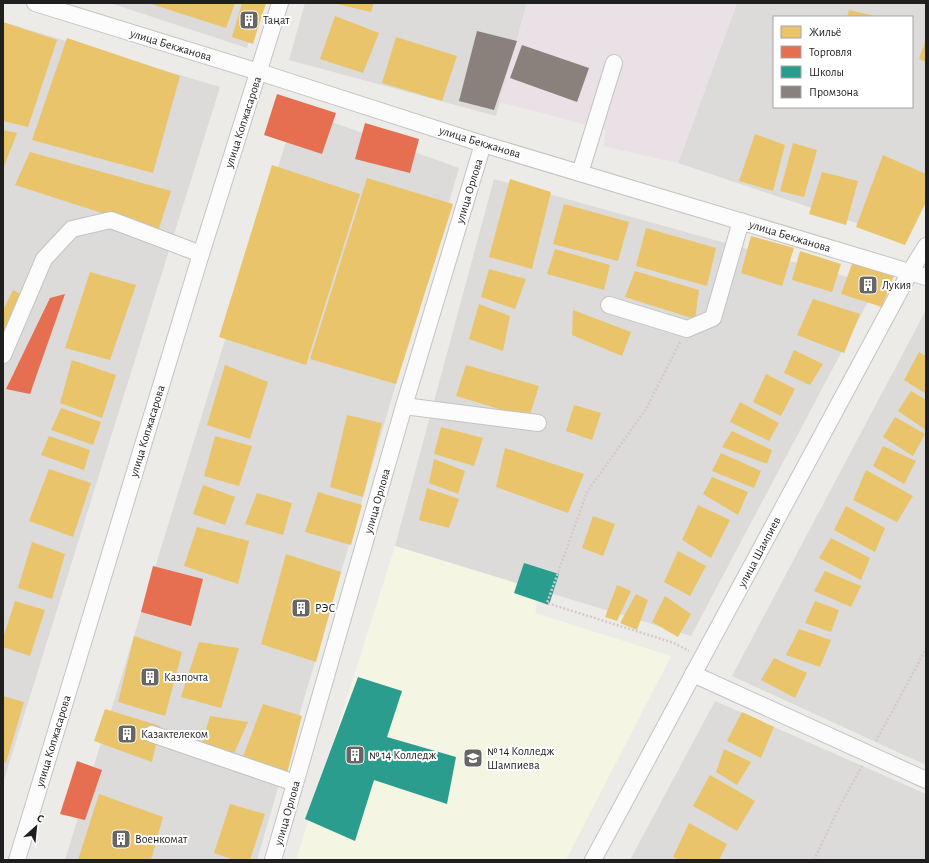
<svg xmlns="http://www.w3.org/2000/svg" width="929" height="863" font-family="'Alegreya Sans',sans-serif">
<style>
.residential{fill:#dcdbd9;fill-rule:evenodd}
.industrial{fill:#eae1e6}
.education{fill:#f5f5e4}
.homes{fill:#e9c46a}
.shops{fill:#e76f51}
.schools{fill:#2a9d8f}
.industry{fill:#8a817c}
.lines{fill:none;stroke-linecap:round;stroke-linejoin:round}
.minor-casing{stroke:#c4c3c2;stroke-width:18}
.path{stroke:#d6cac8;stroke-width:2.5;stroke-dasharray:2 2;stroke-linecap:butt}
.minor{stroke:#fcfcfc;stroke-width:16}
.labels{text-anchor:middle;dominant-baseline:central;stroke-width:4;stroke-linejoin:round;paint-order:stroke}
.poi-label{font-size:12px;fill:#1f1f1f;stroke:#fff;text-anchor:start}
.street-label{font-size:12px;fill:#1f1f1f;stroke:#fff}
</style>
<rect width="100%" height="100%" fill="#edebe8"/>
<g class="residential">
<path d="M110 3H261L247 48Z"/>
<path d="M305 3H527L496 116 289 60Z"/>
<path d="M737 3 926 4V194L898 237 678 163ZM774 17H912V107H774Z"/>
<path d="M3 22 220 87 3 783Z"/>
<path d="M296 109 459 168 257 860H65Z"/>
<path d="M494 179 877 285 691 636 395 546Z"/>
<path d="M926 310V765L732 676Z"/>
<path d="M715 701 926 794V860H630Z"/>
</g>
<path class="industrial" d="M527 3H737L678 163 603 146 606 130 499 102Z"/>
<path class="education" d="M395 546 539 590 535 613 671 656 566 860H296Z"/>
<g class="homes">
<path d="M148 3H235L226 28Z"/>
<path d="M242 3H266L253 44 232 37Z"/>
<path d="M338 3H374L371 12 337 4Z"/>
<path d="M849 10 875 16V17H847Z"/>
<path d="M335 16 379 33 363 73 320 59Z"/>
<path d="M3 22 57 40 28 127 3 121Z"/>
<path d="M396 37 457 56 442 101 382 83Z"/>
<path d="M67 38 180 76 153 173 32 140Z"/>
<path d="M926 39V62L919 59Z"/>
<path d="M3 130 17 133 3 169Z"/>
<path d="M755 134 785 145 773 191 739 181Z"/>
<path d="M793 143 817 150 804 197 780 191Z"/>
<path d="M30 152 171 191 158 231 15 185Z"/>
<path d="M883 155 926 174V202L905 245 856 227Z"/>
<path d="M272 165 360 194 306 365 219 337Z"/>
<path d="M822 172 858 181 846 225 809 214Z"/>
<path d="M367 178 453 204 396 384 310 359Z"/>
<path d="M510 179 551 192 532 269 489 257Z"/>
<path d="M564 204 629 222 618 261 553 244Z"/>
<path d="M646 228 716 248 707 286 636 266Z"/>
<path d="M751 236 794 248 782 286 741 273Z"/>
<path d="M555 249 610 265 604 290 547 274Z"/>
<path d="M800 251 841 264 832 292 792 280Z"/>
<path d="M853 261 894 275 882 307 841 294Z"/>
<path d="M489 269 526 279 515 309 481 297Z"/>
<path d="M635 271 699 290 695 319 625 297Z"/>
<path d="M90 272 136 285 110 360 65 348Z"/>
<path d="M13 290 30 299 3 357V310Z"/>
<path d="M813 299 860 314 844 353 797 335Z"/>
<path d="M479 304 510 316 503 351 469 339Z"/>
<path d="M573 310 631 332 622 356 572 335Z"/>
<path d="M794 350 823 364 810 385 784 373Z"/>
<path d="M919 352 926 356V394L904 380Z"/>
<path d="M72 360 116 375 102 418 60 403Z"/>
<path d="M225 365 268 382 250 439 207 425Z"/>
<path d="M466 365 539 386 529 418 456 396Z"/>
<path d="M766 374 795 389 781 416 753 402Z"/>
<path d="M911 391 926 400V430L898 411Z"/>
<path d="M740 402 779 423 769 441 730 422Z"/>
<path d="M574 405 601 413 592 440 566 431Z"/>
<path d="M61 408 101 422 93 445 51 430Z"/>
<path d="M347 415 382 423 363 497 330 487Z"/>
<path d="M895 417 925 434 913 456 883 437Z"/>
<path d="M441 427 483 438 474 466 434 454Z"/>
<path d="M732 431 772 450 767 464 722 447Z"/>
<path d="M49 436 90 450 84 470 41 455Z"/>
<path d="M215 436 252 446 239 486 204 476Z"/>
<path d="M883 446 916 461 904 484 873 466Z"/>
<path d="M505 448 584 474 568 513 496 487Z"/>
<path d="M721 453 761 471 754 488 712 471Z"/>
<path d="M434 459 465 471 458 494 429 483Z"/>
<path d="M49 469 91 483 73 537 29 521Z"/>
<path d="M866 470 913 496 897 522 853 500Z"/>
<path d="M712 477 748 492 738 515 703 494Z"/>
<path d="M203 485 235 497 225 525 193 514Z"/>
<path d="M427 488 459 499 449 528 419 520Z"/>
<path d="M318 492 362 505 351 545 305 532Z"/>
<path d="M257 493 292 503 283 535 245 524Z"/>
<path d="M698 505 730 520 711 558 682 540Z"/>
<path d="M846 506 885 528 875 552 834 530Z"/>
<path d="M593 516 615 524 603 556 582 548Z"/>
<path d="M197 527 249 541 238 584 184 566Z"/>
<path d="M831 538 870 558 861 580 819 558Z"/>
<path d="M32 542 65 554 52 599 18 588Z"/>
<path d="M678 551 706 566 690 596 664 582Z"/>
<path d="M286 554 341 572 316 662 261 644Z"/>
<path d="M825 571 861 586 851 607 814 591Z"/>
<path d="M617 585 631 591 617 621 605 617Z"/>
<path d="M636 594 648 600 637 630 620 623Z"/>
<path d="M665 596 691 614 678 637 652 622Z"/>
<path d="M15 601 45 610 30 656 3 647V638Z"/>
<path d="M815 601 839 610 831 632 805 623Z"/>
<path d="M799 629 831 640 820 667 786 655Z"/>
<path d="M134 636 182 652 165 716 118 702Z"/>
<path d="M199 642 239 648 221 708 181 697Z"/>
<path d="M774 658 807 673 795 698 761 680Z"/>
<path d="M3 696 24 702 6 763 3 762Z"/>
<path d="M263 704 302 716 286 777 242 759Z"/>
<path d="M105 709 160 726 152 762 94 741Z"/>
<path d="M742 712 774 727 761 758 727 741Z"/>
<path d="M210 716 248 722 232 758 201 747Z"/>
<path d="M724 749 751 762 737 785 716 772Z"/>
<path d="M710 775 755 801 737 831 693 806Z"/>
<path d="M99 794 163 817 151 860H78Z"/>
<path d="M230 804 265 814 250 860H234L214 853Z"/>
<path d="M689 823 727 844 719 860H680L673 857Z"/>
</g>
<g class="shops">
<path d="M277 94 336 113 322 154 264 135Z"/>
<path d="M365 123 419 139 410 173 355 159Z"/>
<path d="M65 294 30 394 6 389 50 298Z"/>
<path d="M153 566 203 579 191 626 141 612Z"/>
<path d="M77 761 102 770 85 820 60 814Z"/>
</g>
<g class="schools">
<path d="M524 563 559 574 549 605 514 593Z"/>
<path d="M358 677 402 691 387 737 456 757 447 804 374 780 355 841 305 819Z"/>
</g>
<g class="industry">
<path d="M477 31 517 41 494 110 459 101Z"/>
<path d="M522 45 589 68 577 102 510 78Z"/>
</g>
<g class="lines">
<defs>
<g id="minor">
<path d="M35 3 259 72 483 144 926 277"/>
<path d="M580 173 614 63"/>
<path d="M609 305 687 329 713 318 741 221"/>
<path d="M3 355 44 259 72 229 111 220 201 254"/>
<path d="M404 406 538 423"/>
<path d="M693 674 926 780"/>
<path d="M152 734 295 783"/>
<path d="M17 860 201 254 280 3"/>
<path d="M273 860 404 406 483 144"/>
<path d="M593 860 910 272 926 246"/>
</g>
</defs>
<use href="#minor" class="minor-casing"/>
<g class="path">
<path d="M680 342 646 409 587 492 547 603 674 643 689 651"/>
<path d="M876 741 926 649"/>
<path d="M814 860 839 808 862 766"/>
</g>
<use href="#minor" class="minor"/>
</g>
<defs>
<symbol id="building-square" viewBox="-11 -11 22 22"><rect x="-9" y="-9" width="18" height="18" rx="4" fill="#676665" stroke="#fff"/><path d="M-4-6H4V6H1V3H-1V6H-4ZM-2.5-4.3h1.7v1.8h-1.7ZM.8-4.3h1.7v1.8H.8ZM-2.5-1h1.7V.8h-1.7ZM.8-1h1.7V.8H.8Z" fill="#fff"/></symbol>
<symbol id="university-square" viewBox="-11 -11 22 22"><rect x="-9" y="-9" width="18" height="18" rx="4" fill="#676665" stroke="#fff"/><path d="M0-5L7-2L0 1L-7-2ZM-4 1L0 2.5L4 1V4Q0 6-4 4Z" fill="#fff"/></symbol>
</defs>
<g fill-rule="evenodd">
<use href="#building-square" x="238" y="9" width="22" height="22"/>
<use href="#building-square" x="857" y="274" width="22" height="22"/>
<use href="#building-square" x="290" y="597" width="22" height="22"/>
<use href="#building-square" x="139" y="666" width="22" height="22"/>
<use href="#building-square" x="116" y="723" width="22" height="22"/>
<use href="#building-square" x="344" y="744" width="22" height="22"/>
<use href="#university-square" x="462" y="747" width="22" height="22"/>
<use href="#building-square" x="110" y="828" width="22" height="22"/>
</g>
<g class="labels">
<g class="poi-label">
<text x="263" y="20">Таңат</text>
<text x="882" y="285">Лукия</text>
<text x="315" y="608">РЭС</text>
<text x="164" y="677">Казпочта</text>
<text x="141" y="734">Казактелеком</text>
<text x="487" y="751">№ 14 Колледж<tspan x="487" dy="14">Шампиева</tspan></text>
<text x="369" y="755">№ 14 Колледж</text>
<text x="135" y="839">Военкомат</text>
</g>
<g class="street-label">
<text transform="translate(171 45) rotate(17)">улица Бекжанова</text>
<text transform="translate(243 122) rotate(-72)">улица Копжасарова</text>
<text transform="translate(480 142) rotate(17)">улица Бекжанова</text>
<text transform="translate(469 191) rotate(-73)">улица Орлова</text>
<text transform="translate(790 236) rotate(17)">улица Бекжанова</text>
<text transform="translate(147 431) rotate(-73)">улица Копжасарова</text>
<text transform="translate(377 501) rotate(-74)">улица Орлова</text>
<text transform="translate(759 552) rotate(-62)">улица Шампиев</text>
<text transform="translate(53 741) rotate(-73)">улица Копжасарова</text>
<text transform="translate(287 813) rotate(-74)">улица Орлова</text>
</g>
</g>
<rect width="929" height="863" fill="none" stroke="#1f1f1f" stroke-width="8"/>
<rect x="773" y="16" width="140" height="92" fill="#ffffff" stroke="#a5a5a5"/>
<rect x="781" y="26" width="20" height="12" fill="#e9c46a" stroke="#a5a5a5"/>
<text x="809" y="36" font-size="12" fill="#1f1f1f">Жильё</text>
<rect x="781" y="46" width="20" height="12" fill="#e76f51" stroke="#a5a5a5"/>
<text x="809" y="56" font-size="12" fill="#1f1f1f">Торговля</text>
<rect x="781" y="66" width="20" height="12" fill="#2a9d8f" stroke="#a5a5a5"/>
<text x="809" y="76" font-size="12" fill="#1f1f1f">Школы</text>
<rect x="781" y="86" width="20" height="12" fill="#8a817c" stroke="#a5a5a5"/>
<text x="809" y="96" font-size="12" fill="#1f1f1f">Промзона</text>
<g transform="translate(36 827) rotate(27)" stroke="#ffffff" stroke-width="3" paint-order="stroke">
<path d="M0-3L7 15L0 10L-7 15Z" fill="#1f1f1f"/>
<text y="-6" font-size="11" font-weight="bold" text-anchor="middle" fill="#1f1f1f">С</text>
</g>
</svg>
